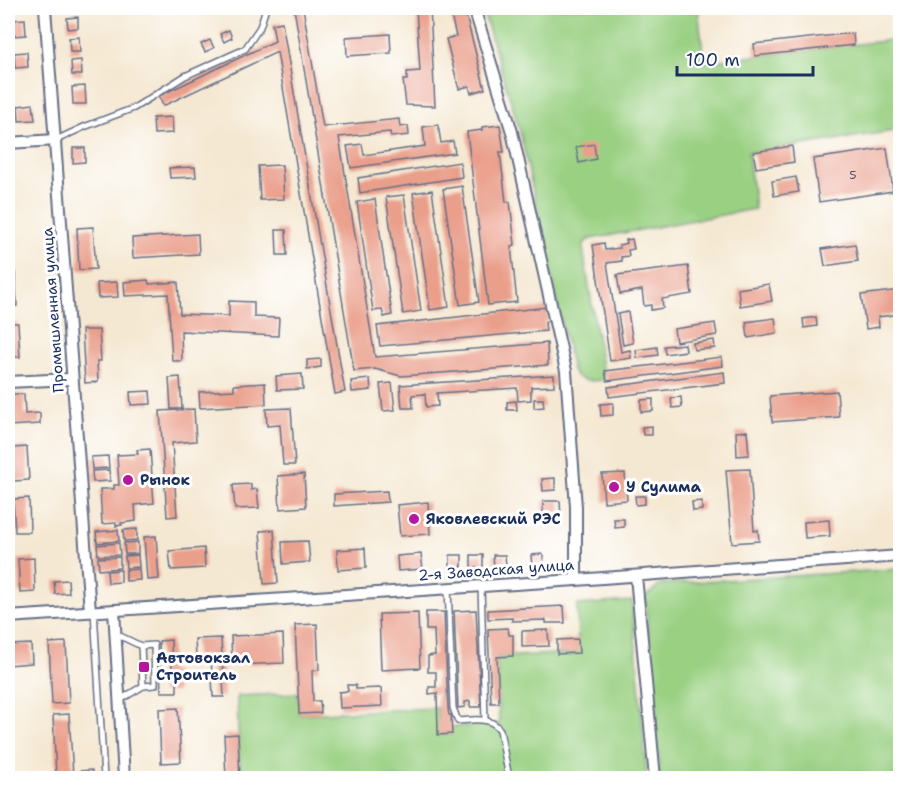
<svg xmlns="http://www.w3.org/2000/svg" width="908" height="786" font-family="'Shantell Sans',sans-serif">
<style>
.green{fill:#9ad082;stroke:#5a8070;stroke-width:1.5}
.building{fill:#ea9f8b}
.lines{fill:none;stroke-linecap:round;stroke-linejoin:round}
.lane-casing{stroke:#677087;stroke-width:8}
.street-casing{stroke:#677087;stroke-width:14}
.lane{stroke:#fff;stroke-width:5}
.street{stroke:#fff;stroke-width:10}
.poi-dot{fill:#b5179e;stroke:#fff;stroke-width:2}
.labels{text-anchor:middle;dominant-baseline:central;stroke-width:6;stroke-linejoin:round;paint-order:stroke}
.number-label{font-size:12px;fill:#4f4b69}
.street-label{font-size:15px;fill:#1b2f5e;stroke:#fff}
.poi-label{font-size:15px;font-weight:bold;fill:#1b2f5e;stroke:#fff;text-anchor:start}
</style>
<rect width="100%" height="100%" fill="#fff"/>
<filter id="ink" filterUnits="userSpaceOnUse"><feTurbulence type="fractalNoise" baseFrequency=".0167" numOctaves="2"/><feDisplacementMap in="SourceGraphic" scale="12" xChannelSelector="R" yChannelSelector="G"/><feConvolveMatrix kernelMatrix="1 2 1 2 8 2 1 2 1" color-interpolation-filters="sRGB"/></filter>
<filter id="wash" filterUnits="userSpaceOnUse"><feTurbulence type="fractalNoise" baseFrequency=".008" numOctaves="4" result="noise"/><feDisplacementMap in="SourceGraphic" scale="24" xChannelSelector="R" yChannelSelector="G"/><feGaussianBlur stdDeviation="1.35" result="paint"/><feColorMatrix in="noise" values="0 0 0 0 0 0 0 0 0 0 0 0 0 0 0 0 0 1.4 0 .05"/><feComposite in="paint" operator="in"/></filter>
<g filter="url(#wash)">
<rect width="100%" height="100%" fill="#f5e8d2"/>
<g class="green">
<path d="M482 8H698L704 62 900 39V130L748 153 755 209 590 239 585 242 583 249 604 380C590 381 579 383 572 370L520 131Z"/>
<path d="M900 569V778H660L645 597 661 584Z"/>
<path d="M632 601 647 778H240L237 696 298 693 299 714 437 708 439 735 452 734 451 727 499 724 497 657 578 653 577 605Z"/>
</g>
<g id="blocks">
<g class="building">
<path d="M294 8H303L323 127 399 119 400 127 408 126 409 135 391 137 390 132 339 137 375 357 547 343 548 365 401 376 375 369 354 371Z"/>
<path d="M416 8H430L435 106 406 105 403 80H407V72L420 71Z"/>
<path d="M449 8H464L485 89 471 93 469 86 459 89 446 39 456 36Z"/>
<path d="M78 17V28L68 29 67 18Z"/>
<path d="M25 19 26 35 13 36 12 20Z"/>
<path d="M282 22 345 392 335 394 277 52 163 106 159 96 275 41 272 24Z"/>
<path d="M229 30 232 38 224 42 220 34Z"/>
<path d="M853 33 854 45 755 56 754 44Z"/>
<path d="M390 34 391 53 347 56 346 37Z"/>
<path d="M79 37 80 52H70L69 38Z"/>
<path d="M210 40 214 48 205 52 201 44Z"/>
<path d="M27 52 28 67 15 68 14 53Z"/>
<path d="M81 60 82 75H72L71 61Z"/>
<path d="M85 86 86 104H73L72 87Z"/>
<path d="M33 104 35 120 19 121 18 106Z"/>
<path d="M172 117 173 133 154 134 153 118Z"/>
<path d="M438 125 441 143 453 141 455 153 351 168 347 146 362 144 364 155 425 146 423 127Z"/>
<path d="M500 125 504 152H500L506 202H510L515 245 511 246 517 302 488 305 467 132 482 130V127Z"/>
<path d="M594 144 596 159 579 163 576 147Z"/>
<path d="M792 146 794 162 756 168 753 152Z"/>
<path d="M73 148H85V162L73 163Z"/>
<path d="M887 148 893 191 819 202 813 159Z"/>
<path d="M460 162 462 177 360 193 358 178Z"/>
<path d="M282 165 284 199 260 200 258 166Z"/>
<path d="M195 167 196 177 170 178 169 168Z"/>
<path d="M796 177 799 192 774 196 772 181Z"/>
<path d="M462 186 479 302 460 305 443 189Z"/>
<path d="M432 190 449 307 430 310 413 193Z"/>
<path d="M404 195 421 311 403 314 386 197Z"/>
<path d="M375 199 392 315 384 317 382 310 373 311 357 202Z"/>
<path d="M8 216H11L13 250H8Z"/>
<path d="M93 227 96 269 79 270 77 228Z"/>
<path d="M276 230H286L287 255H277Z"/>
<path d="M198 234 199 254 133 258 132 238Z"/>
<path d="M632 239 634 249 628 250 629 256 621 257 622 261 607 263 621 352 630 350 631 358 610 361 593 245 604 243 605 250 620 248 619 245 627 243 626 240Z"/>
<path d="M855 244 858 261 825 266 822 249Z"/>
<path d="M688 266 692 294 662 299 663 308 651 310V305L644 306 642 290 620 294 617 275Z"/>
<path d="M8 272H15L17 306H8Z"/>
<path d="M148 280 149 284 178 282 180 314 229 316V301L254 302V317L279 318 278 336 181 331 182 361H172L168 294 125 296 124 282Z"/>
<path d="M117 282 118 297 98 298 97 283Z"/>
<path d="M769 284 772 301 740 306 738 289Z"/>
<path d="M900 290V314L878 317 879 327 866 329 861 295Z"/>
<path d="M547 307 549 321 545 322 546 331 380 346 377 326Z"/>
<path d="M628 312 633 343 623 345 618 314Z"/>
<path d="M816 317 817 326 804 328 803 319Z"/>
<path d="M775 318 777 333 748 338 746 322Z"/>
<path d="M8 323H18L20 357H8Z"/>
<path d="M715 323 717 335 676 342 674 329Z"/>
<path d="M82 330H99L101 361H97L98 382 85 383Z"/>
<path d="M714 340 715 348 694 350 693 343Z"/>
<path d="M685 344 686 351 665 354 664 346Z"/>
<path d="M657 347 658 355 637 358 636 350Z"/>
<path d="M722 357 723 366 607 381 605 371Z"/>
<path d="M321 359V367L307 369V360Z"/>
<path d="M724 372 725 383 609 397 608 387Z"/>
<path d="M302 374 303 389 277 390 276 376Z"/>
<path d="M554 375V386L531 387V400L518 401 517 388 437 393 438 406 426 407 425 394 412 395 413 408H402L400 385Z"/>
<path d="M180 377 182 409H171L169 378Z"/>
<path d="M370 379 371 390 352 392 351 381Z"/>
<path d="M265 383 266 404 200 408 199 392 234 390V385Z"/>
<path d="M392 383 395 410 383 411 380 384Z"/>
<path d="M150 391 151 404 131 405 130 392Z"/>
<path d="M837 391 839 417 772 422 770 396Z"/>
<path d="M9 394H24L25 414 40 413V424L8 426V415H10Z"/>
<path d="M681 397 682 407 672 408 671 398Z"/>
<path d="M534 399H543L544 407 534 408Z"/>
<path d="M653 399V411L641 412V400Z"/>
<path d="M516 401 517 410H507V402Z"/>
<path d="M613 403V415L601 416 600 404Z"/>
<path d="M291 408 295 465H283L280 425 267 426 266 409Z"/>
<path d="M194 409 196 441 172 443 177 516 167 517 160 411Z"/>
<path d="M652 426V435H643L642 427Z"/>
<path d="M747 431 749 455 737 456 736 432Z"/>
<path d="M27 447 29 480 13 481 11 448Z"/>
<path d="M150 449 154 503 135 505 136 521 121 523 122 525 116 526V523L102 524 100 489H114V485H119L117 455 138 454 137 450Z"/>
<path d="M108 456 109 468 92 469 91 457Z"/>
<path d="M750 469 754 531 758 530 759 541 732 543 726 470Z"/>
<path d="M109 470 110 481 93 482 92 471Z"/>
<path d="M625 473 627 500 604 502 602 474Z"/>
<path d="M304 474 306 507 280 509 278 476Z"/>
<path d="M555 478V490L543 491 542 479Z"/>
<path d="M251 484V490L257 489 259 508 235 509 233 485Z"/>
<path d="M387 491 388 502 334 506V494Z"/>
<path d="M635 496H645V504L636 505Z"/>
<path d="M29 498 30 532H15L13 499Z"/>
<path d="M543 501H560L561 518H543Z"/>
<path d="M702 501V510L693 511 692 502Z"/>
<path d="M428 502 430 534 400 536 397 505Z"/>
<path d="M614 519H624V527L615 528Z"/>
<path d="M829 520 830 536 805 538 804 522Z"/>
<path d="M137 529V540L124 541 123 530Z"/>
<path d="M118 530 119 541 97 543 96 532Z"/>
<path d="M274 530 278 583 264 584 260 531Z"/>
<path d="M156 536 159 579 147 580 144 537Z"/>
<path d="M308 541 310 562 283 564 282 542Z"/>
<path d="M138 542V554H125L124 543Z"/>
<path d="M119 543 120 555 98 556 97 545Z"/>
<path d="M204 548 205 568 171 570 169 551Z"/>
<path d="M365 548 366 568 338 570 337 550Z"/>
<path d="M421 554 423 569 398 571 397 556Z"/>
<path d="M543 554 544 566H532L531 555Z"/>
<path d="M138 555 139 567 126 568 125 556Z"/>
<rect x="450" y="555" width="12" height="12"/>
<rect x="471" y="555" width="12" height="12"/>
<path d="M493 555H505L506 566 494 567Z"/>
<path d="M120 557V568L99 570 98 558Z"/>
<path d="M34 558 35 592 20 593 18 559Z"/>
<path d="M139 569 140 580 126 581V570Z"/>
<path d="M121 570V582L108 583 107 571Z"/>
<path d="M68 580 69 593 55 594 54 581Z"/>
<path d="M564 606 565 623H546V620L512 621V618L488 619V610Z"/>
<path d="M476 610 481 707H470V701L465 702V707L458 708 454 611Z"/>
<path d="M426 612H444L448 709 449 715H451L452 734 438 735 437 693 429 694V687H436V672H428V656L435 655 434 630H426Z"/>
<path d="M418 613 420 668 381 670 379 614Z"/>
<path d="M317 624 319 670 312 671 313 701H320L321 713 299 714 295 625Z"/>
<path d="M508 628 509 635H513V656L497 657 499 703H491L488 629Z"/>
<path d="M548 630 549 646 522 647V631Z"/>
<path d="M283 634 284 663 232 665 231 636Z"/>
<path d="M221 638 224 697H213L211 656 196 657 195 639Z"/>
<path d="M578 639 579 653 557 654V640Z"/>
<path d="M171 640 172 672H177V692H161L159 641Z"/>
<path d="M66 642 69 703 52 704 49 643Z"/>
<path d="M31 644 32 663 8 665V645Z"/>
<path d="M347 685H356V689L381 688 382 706 340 708 339 692 348 691Z"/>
<path d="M178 708 181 762 161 763 159 709Z"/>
<path d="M69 714 73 775 56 776 53 715Z"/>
<path d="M238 734 240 778H226L224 735Z"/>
<path d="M92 770 93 778H80L79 771Z"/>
</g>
</g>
</g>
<g filter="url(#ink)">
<use href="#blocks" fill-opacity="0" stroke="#677087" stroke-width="1.5"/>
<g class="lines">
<defs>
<g id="lane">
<path d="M56 140 84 127 134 108 185 76 245 49 260 27 266 8"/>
<path d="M481 586 485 720"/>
<path d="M448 588 453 708 458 721C473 720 491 716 500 730L509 778"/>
<path d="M94 611 104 778"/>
<path d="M116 634 141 646 154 645 155 685 143 686 120 700"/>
<path d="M141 646 143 686"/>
</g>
<g id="street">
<path d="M45 8 90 611"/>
<path d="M474 8 512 132 566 371 576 507V580"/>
<path d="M8 143 56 140"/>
<path d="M8 382 71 379"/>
<path d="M636 576 655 778"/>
<path d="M114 610 124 778"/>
<path d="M8 617 576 580 900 556"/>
</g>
</defs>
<use href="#lane" class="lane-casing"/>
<use href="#street" class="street-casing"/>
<use href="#lane" class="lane"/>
<use href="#street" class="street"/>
</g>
</g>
<g class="poi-dot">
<circle cx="128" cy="480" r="6"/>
<circle cx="614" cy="487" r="6"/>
<circle cx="414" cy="519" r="6"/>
<rect x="138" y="661" width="12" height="12" rx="3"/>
</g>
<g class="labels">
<g class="number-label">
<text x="853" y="175">5</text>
</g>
<g class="street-label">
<text transform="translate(53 310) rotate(-94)">Промышленная улица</text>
<text transform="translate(496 570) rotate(-4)">2-я Заводская улица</text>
</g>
<g class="poi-label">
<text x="140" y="480">Рынок</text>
<text x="626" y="487">У Сулима</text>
<text x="426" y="519">Яковлевский РЭС</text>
<text x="156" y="658">Автовокзал<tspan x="156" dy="17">Строитель</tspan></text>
</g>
</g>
<rect width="908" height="786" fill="none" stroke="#fff" stroke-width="30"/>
<path d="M677 66v9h136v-9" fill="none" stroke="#1b2f5e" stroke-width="3"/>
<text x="686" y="66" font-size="18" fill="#1b2f5e" stroke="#ffffff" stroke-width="4.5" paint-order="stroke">100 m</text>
</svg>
